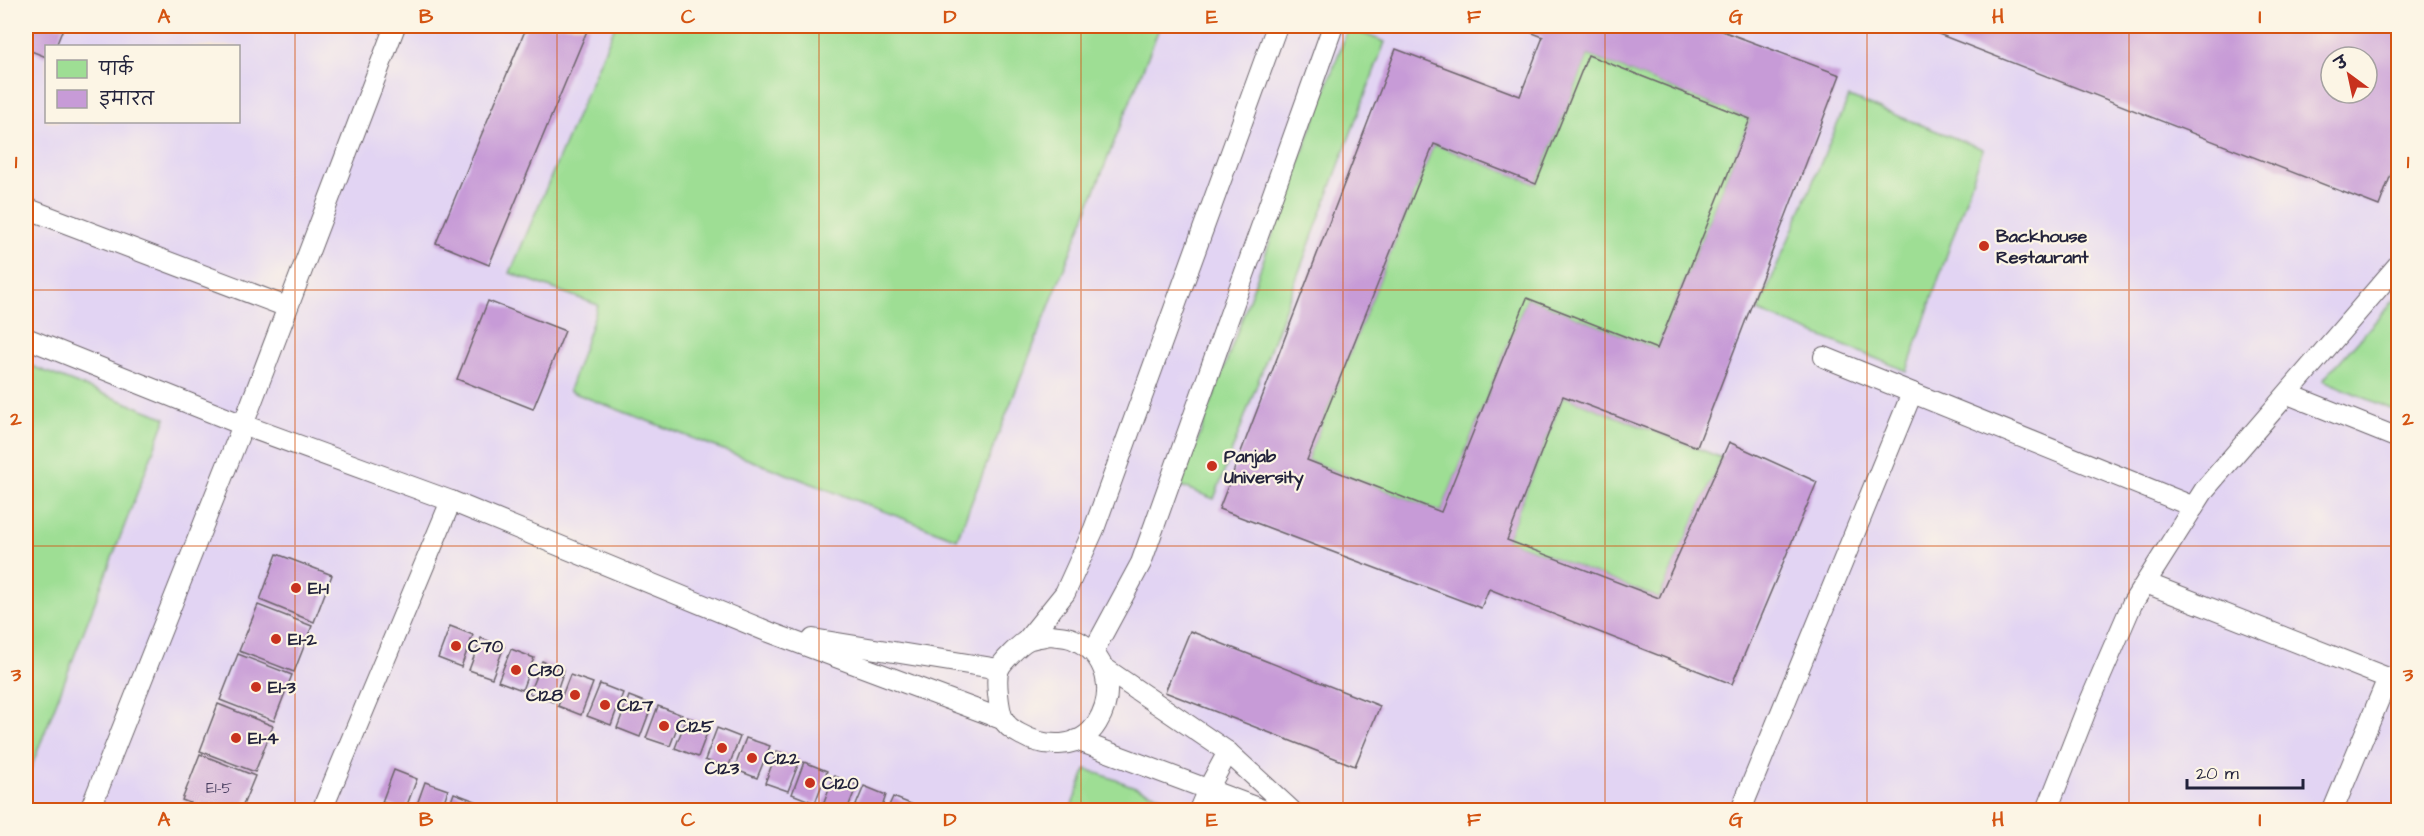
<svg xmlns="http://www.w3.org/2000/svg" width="2424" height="836" font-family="'Architects Daughter','Playpen Sans Deva',sans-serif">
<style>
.built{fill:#e2d4f3;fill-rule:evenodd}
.green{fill:#9ede94;stroke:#608068;stroke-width:1.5}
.building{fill:#c79bd7;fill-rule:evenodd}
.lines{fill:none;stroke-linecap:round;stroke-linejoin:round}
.lane-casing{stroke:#6c646b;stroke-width:22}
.lane{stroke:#fff;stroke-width:20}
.grid{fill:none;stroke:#d45411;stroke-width:1.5;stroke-opacity:0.55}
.poi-dot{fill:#c8321e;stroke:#fcf5e5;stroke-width:2}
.labels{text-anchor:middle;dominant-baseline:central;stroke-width:4.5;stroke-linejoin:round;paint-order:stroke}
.number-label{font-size:15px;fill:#4b4062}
.poi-label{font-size:18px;font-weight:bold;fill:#22223b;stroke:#fcf5e5;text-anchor:start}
.neatline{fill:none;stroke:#d45411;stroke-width:2}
.grid-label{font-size:20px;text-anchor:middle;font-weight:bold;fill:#d45411}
</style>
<rect width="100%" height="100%" fill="#fcf5e5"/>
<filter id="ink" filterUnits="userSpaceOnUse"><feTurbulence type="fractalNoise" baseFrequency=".0167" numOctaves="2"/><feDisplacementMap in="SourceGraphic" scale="12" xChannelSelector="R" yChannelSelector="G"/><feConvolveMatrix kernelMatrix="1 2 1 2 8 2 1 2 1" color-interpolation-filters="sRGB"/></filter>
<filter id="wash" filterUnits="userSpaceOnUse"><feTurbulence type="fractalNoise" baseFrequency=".008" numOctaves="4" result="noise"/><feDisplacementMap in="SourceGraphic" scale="24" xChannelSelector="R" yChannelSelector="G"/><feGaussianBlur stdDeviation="1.35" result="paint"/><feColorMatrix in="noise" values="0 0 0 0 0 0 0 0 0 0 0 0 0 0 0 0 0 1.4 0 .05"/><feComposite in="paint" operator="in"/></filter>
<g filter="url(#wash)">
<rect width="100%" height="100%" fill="#f4e0c4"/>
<path class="built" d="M26 26H2398V810H26ZM46 46H238V122H46ZM2331 57H2367V93H2331Z"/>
<g class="green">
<path d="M615 26H1160L957 539 569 391 598 305 510 273Z"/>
<path d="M1348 28 1385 42 1214 499 1181 486Z"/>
<path d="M1588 55 1750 119 1657 349 1527 298 1441 512 1307 460 1434 144 1536 184Z"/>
<path d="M1849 97 1983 149 1907 371 1758 311Z"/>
<path d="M2398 296V412L2323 380Z"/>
<path d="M26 364 166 418 26 781Z"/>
<path d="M1563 396 1722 458 1659 598 1507 540Z"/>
<path d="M1086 769 1179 803 1177 810H1070Z"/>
</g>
<g id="blocks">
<g class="building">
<path d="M26 26H64L56 46H46V57L26 49Z"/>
<path d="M527 26H589L489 265 436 243Z"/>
<path d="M1518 26H1709L1840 75 1697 447 1563 396 1507 540 1659 598 1729 442 1817 482 1732 684 1489 589 1481 608 1219 509 1396 49 1520 96 1543 37 1517 27ZM1588 55 1750 119 1657 349 1527 298 1441 512 1307 460 1434 144 1536 184Z"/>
<path d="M1918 26H2398V156L2379 206ZM2331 57H2367V93H2331Z"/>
<path d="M488 301 565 331 533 409 457 379Z"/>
<path d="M277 554 332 575 314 622 260 600Z"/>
<path d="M258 605 312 626 294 672 239 651Z"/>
<path d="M450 626 473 635 461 667 438 658Z"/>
<path d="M1190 631 1380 706 1355 766 1165 692Z"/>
<path d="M481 638 504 647 492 678 469 670Z"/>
<path d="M511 649 534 658 522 690 498 681Z"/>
<path d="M238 654 292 675 274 721 220 700Z"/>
<path d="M542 661 564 670 553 702 529 693Z"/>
<path d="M570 675 593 683 581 715 558 706Z"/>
<path d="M600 684 623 693 611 725 587 716Z"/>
<path d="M629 696 652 705 640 737 617 728Z"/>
<path d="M218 704 273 726 255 772 200 751Z"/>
<path d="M658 706 682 715 670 746 646 738Z"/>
<path d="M687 717 710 725 698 757 675 748Z"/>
<path d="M717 728 740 737 728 768 705 760Z"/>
<path d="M746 738 770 746 757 778 734 769Z"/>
<path d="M777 751 800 760 788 791 765 783Z"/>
<path d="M200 754 255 776 241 810H208L182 800Z"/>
<path d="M804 762 827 771 815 803 792 794Z"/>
<path d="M394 770 417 779 405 810 382 802Z"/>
<path d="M834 776 857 785 847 810H830L822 808Z"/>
<path d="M425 782 448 790 441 810H415Z"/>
<path d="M864 786 886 795 881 810H854Z"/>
<path d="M454 793 478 802 475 810H448Z"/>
<path d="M893 797 916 806 914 810H887Z"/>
</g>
</g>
</g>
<g filter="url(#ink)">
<use href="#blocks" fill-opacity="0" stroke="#6c646b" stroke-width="1.5"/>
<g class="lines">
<defs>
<g id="lane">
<path d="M26 208 287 307"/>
<path d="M26 338 243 425 451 501 769 632 1004 720"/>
<path d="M1824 357 2194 507"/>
<path d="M2288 394 2398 438"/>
<path d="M2146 583 2398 682"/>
<path d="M1050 635C1057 636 1067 636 1073 639 1108 654 1116 692 1097 723 1081 750 1044 748 1020 734 1014 731 1006 725 1003 719 999 709 995 679 999 669 1002 662 1021 643 1028 640 1034 637 1043 637 1050 635Z"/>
<path d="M813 639 999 669"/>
<path d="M1027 640 1065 593 1094 529 1277 26"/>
<path d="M1093 652 1141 563 1333 26"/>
<path d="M1103 667 1228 752 1291 810"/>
<path d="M1076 740 1263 810"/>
<path d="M90 810 243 425 395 26"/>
<path d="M322 810 451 501"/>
<path d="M1199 810 1208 789 1228 752"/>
<path d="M1741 810 1912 393"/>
<path d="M2047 810 2087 708 2132 604 2205 489 2398 265"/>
<path d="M2333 810 2388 678"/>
</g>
</defs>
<use href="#lane" class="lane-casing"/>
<use href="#lane" class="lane"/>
</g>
</g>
<path class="grid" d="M295 26V810M557 26V810M819 26V810M1081 26V810M1343 26V810M1605 26V810M1867 26V810M2129 26V810M26 290H2398M26 546H2398"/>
<g class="poi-dot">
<circle cx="1984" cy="246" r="6"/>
<circle cx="1212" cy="466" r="6"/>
<circle cx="296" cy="588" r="6"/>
<circle cx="276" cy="639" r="6"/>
<circle cx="456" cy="646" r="6"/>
<circle cx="516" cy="670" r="6"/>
<circle cx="256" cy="687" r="6"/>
<circle cx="575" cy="695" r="6"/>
<circle cx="605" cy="705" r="6"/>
<circle cx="664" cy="726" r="6"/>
<circle cx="236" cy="738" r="6"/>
<circle cx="722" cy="748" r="6"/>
<circle cx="752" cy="758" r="6"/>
<circle cx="810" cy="783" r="6"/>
</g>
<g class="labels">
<g class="number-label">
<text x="219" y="788">E1-5</text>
</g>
<g class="poi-label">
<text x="1996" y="236">Backhouse<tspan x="1996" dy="21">Restaurant</tspan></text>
<text x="1224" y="456">Panjab<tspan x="1224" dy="21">University</tspan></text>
<text x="308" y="588">E1-1</text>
<text x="288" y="639">E1-2</text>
<text x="468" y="646">C70</text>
<text x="528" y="670">C130</text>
<text x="268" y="687">E1-3</text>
<text x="563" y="695" text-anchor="end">C128</text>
<text x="617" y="705">C127</text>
<text x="676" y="726">C125</text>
<text x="248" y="738">E1-4</text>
<text x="764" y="758">C122</text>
<text x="722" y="768" text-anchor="middle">C123</text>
<text x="822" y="783">C120</text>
</g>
</g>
<rect width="2424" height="836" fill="none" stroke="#fcf5e5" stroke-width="66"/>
<rect x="45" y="45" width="195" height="78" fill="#fcf5e5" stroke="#a5a1a1" stroke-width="1.5"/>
<rect x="57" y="60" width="30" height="18" fill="#9ede94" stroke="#a5a1a1" stroke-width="1.5"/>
<text x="99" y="75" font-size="18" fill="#22223b">पार्क</text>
<rect x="57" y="90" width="30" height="18" fill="#c79bd7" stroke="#a5a1a1" stroke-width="1.5"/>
<text x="99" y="105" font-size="18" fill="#22223b">इमारत</text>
<g transform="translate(2349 75) rotate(327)"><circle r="28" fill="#fcf5e5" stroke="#a5a1a1" stroke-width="1.5"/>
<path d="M0-4.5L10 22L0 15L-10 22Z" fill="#c8321e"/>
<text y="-9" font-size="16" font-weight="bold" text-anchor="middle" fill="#22223b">उ</text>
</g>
<path d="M2187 779v9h116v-9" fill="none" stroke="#22223b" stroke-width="3"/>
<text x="2196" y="779" font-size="18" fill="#22223b" stroke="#fcf5e5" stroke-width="4.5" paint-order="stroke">20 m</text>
<rect x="33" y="33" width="2358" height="770" class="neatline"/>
<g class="grid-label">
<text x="164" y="23">A</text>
<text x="426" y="23">B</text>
<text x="688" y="23">C</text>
<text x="950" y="23">D</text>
<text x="1212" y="23">E</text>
<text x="1474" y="23">F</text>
<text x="1736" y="23">G</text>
<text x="1998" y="23">H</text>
<text x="2260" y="23">I</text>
<text x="16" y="168">1</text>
<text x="2408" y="168">1</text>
<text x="16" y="425">2</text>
<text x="2408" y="425">2</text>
<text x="16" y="681">3</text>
<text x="2408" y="681">3</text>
<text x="164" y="826">A</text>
<text x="426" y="826">B</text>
<text x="688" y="826">C</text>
<text x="950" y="826">D</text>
<text x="1212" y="826">E</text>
<text x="1474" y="826">F</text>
<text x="1736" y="826">G</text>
<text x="1998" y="826">H</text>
<text x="2260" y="826">I</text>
</g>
</svg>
